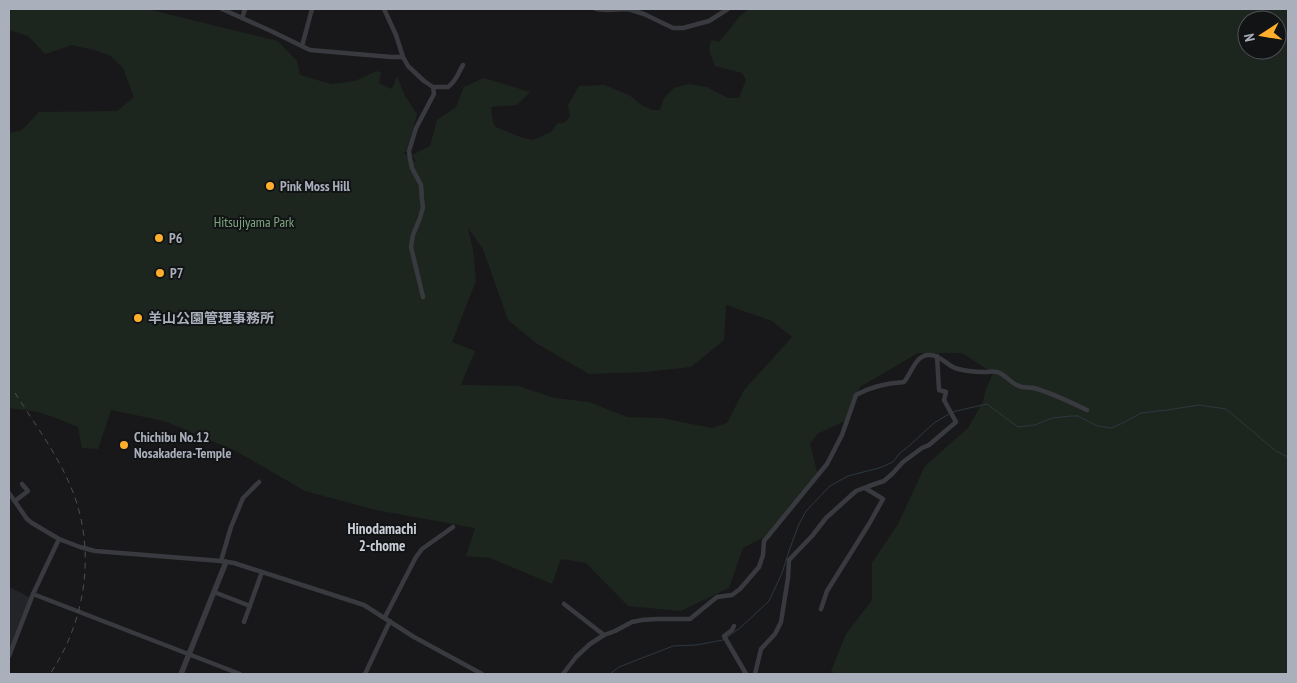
<svg xmlns="http://www.w3.org/2000/svg" width="1297" height="683" font-family="'PT Sans Narrow','Noto Sans JP',sans-serif">
<style>
.built{fill:#232427}
.green{fill:#1d261e;fill-rule:evenodd}
.lines{fill:none;stroke-linecap:round;stroke-linejoin:round}
.stream{stroke:#2c3840;stroke-width:1}
.minor{stroke:#383a3f;stroke-width:4.5}
.tertiary{stroke:#383a3f;stroke-width:5.5}
.rail{stroke:#4b4e55;stroke-width:1;stroke-dasharray:6 5;stroke-linecap:butt}
.poi-dot{fill:#ffaf2b;stroke:#121315;stroke-width:2}
.labels{text-anchor:middle;dominant-baseline:central;stroke-width:4;stroke-linejoin:round;paint-order:stroke}
.poi-label{font-size:14px;font-weight:bold;fill:#a9afbb;stroke:#121315;text-anchor:start}
.park-label{font-size:14px;fill:#7ea87f;stroke:#121315}
.neighbourhood-label{font-size:15px;font-weight:bold;fill:#caced7;stroke:#121315}
</style>
<rect width="100%" height="100%" fill="#18181a"/>
<path class="built" d="M9 587 31 598 9 656Z"/>
<path class="green" d="M9 9H147L278 41 297 61 300 75 331 84 355 81 377 71 381 73 379 83 392 89 397 76 405 96 417 114 406 152H403L417 163 412 155 430 146 437 120 456 107 464 87 484 78 530 92 517 105 491 107 493 123 496 127 523 138 533 140 551 132 557 124 565 122 570 117 568 105 579 86 604 85 629 95 643 106 652 110H660L664 98 674 88 689 84 707 87 728 98H739L746 80 742 73 715 66C712 57 706 49 712 40L719 42 740 16 749 9H1288V674H835L831 671 846 634 872 600V563L898 524 925 466 968 428 983 402 985 392 993 373 962 353H918L860 387 849 419 817 434 810 444 818 476 764 537 743 548 729 588 681 611 628 606 586 563 561 559 552 584 490 558 466 556 475 528 376 510 305 491 234 450 164 421 111 410 98 449 82 448 78 427 56 418 38 412 9 408V133L22 130 39 112 117 111 134 97 123 68 111 56 94 50 72 45 45 54 28 36 9 30ZM1247 20H1277V50H1247ZM468 228 483 249 508 320 536 343 589 374 645 372 691 367 724 340 726 305 772 321 792 337 744 390 727 423 712 428 661 418 627 417 589 402 555 398 518 386 461 385 475 351 452 342 476 281 473 250Z"/>
<g class="lines">
<g class="stream">
<path d="M953 412 956 411 987 404 1018 427 1035 425 1052 418 1072 416H1078L1097 426 1111 428 1123 423 1141 413 1167 410 1199 405 1226 409 1276 451 1288 457"/>
<path d="M610 674 619 667 673 646 696 645 723 640 740 628 769 601 782 573 790 548 799 524 806 511 830 486 848 476 879 468 893 462 900 453 909 446 934 423 949 414"/>
</g>
<g class="minor">
<path d="M222 9 271 31 310 50 391 57H403"/>
<path d="M384 9 396 35 403 57 408 66 424 81 433 87H448C457 80 457 75 463 65"/>
<path d="M596 9 606 10 628 9 644 14 673 28H683L709 21 728 9"/>
<path d="M242 18 245 9"/>
<path d="M302 46 312 9"/>
<path d="M423 297 411 247 413 235 420 218 423 207 422 200 421 185 412 168 410 159 409 151 416 128 434 94 433 87"/>
<path d="M9 493 27 519 32 523 59 539 80 547 95 551 221 561 234 563 364 605 414 637 482 674"/>
<path d="M15 501 28 491 22 484"/>
<path d="M221 561 231 527 243 498 259 482"/>
<path d="M214 592 250 606"/>
<path d="M33 594 240 674"/>
<path d="M564 604 604 635"/>
<path d="M821 609 827 591 869 524 883 499 865 488"/>
<path d="M385 617 416 557 422 549 453 527"/>
<path d="M244 622 262 572"/>
<path d="M734 626 732 630 724 636 746 674"/>
<path d="M9 656 33 594 59 539"/>
<path d="M365 674 390 621"/>
<path d="M563 674 576 657 590 644 604 635 615 631 632 622 642 620 657 619H690L717 597 732 595 740 589 759 567 763 555 764 541 827 464 842 435 856 395C870 387 888 383 904 382 911 374 915 356 928 355 939 354 946 364 955 368 964 371 975 372 985 372 989 372 993 371 997 372 1004 373 1010 383 1019 386 1023 388 1029 387 1034 388 1052 393 1070 402 1087 410"/>
<path d="M755 674 761 649 775 634 781 622 788 578 789 560 812 536 826 518 856 491 869 486 884 481 892 474 903 462 922 448 929 445 956 422 944 400 946 392 939 390 937 356"/>
</g>
<path class="tertiary" d="M181 674 226 562"/>
<path class="rail" d="M15 393C34 423 56 452 70 485 97 547 87 619 50 674"/>
</g>
<g class="poi-dot">
<circle cx="270" cy="186" r="5"/>
<circle cx="159" cy="238" r="5"/>
<circle cx="160" cy="273" r="5"/>
<circle cx="138" cy="318" r="5"/>
<circle cx="124" cy="445" r="5"/>
</g>
<g class="labels">
<g class="poi-label">
<text x="280" y="186">Pink Moss Hill</text>
<text x="169" y="238">P6</text>
<text x="170" y="273">P7</text>
<text x="148" y="318">羊山公園管理事務所</text>
<text x="134" y="437">Chichibu No.12<tspan x="134" dy="16">Nosakadera-Temple</tspan></text>
</g>
<g class="park-label">
<text x="254" y="222">Hitsujiyama Park</text>
</g>
<g class="neighbourhood-label">
<text x="382" y="528">Hinodamachi<tspan x="382" dy="17">2-chome</tspan></text>
</g>
</g>
<rect width="1297" height="683" fill="none" stroke="#a9afbb" stroke-width="20"/>
<g transform="translate(1262 35) rotate(258)"><circle r="24" fill="#121315" stroke="#4e5157"/>
<path d="M0-4L9 19L0 12L-9 19Z" fill="#ffaf2b"/>
<text y="-8" font-size="14" font-weight="bold" text-anchor="middle" fill="#a9afbb">N</text>
</g>
</svg>
